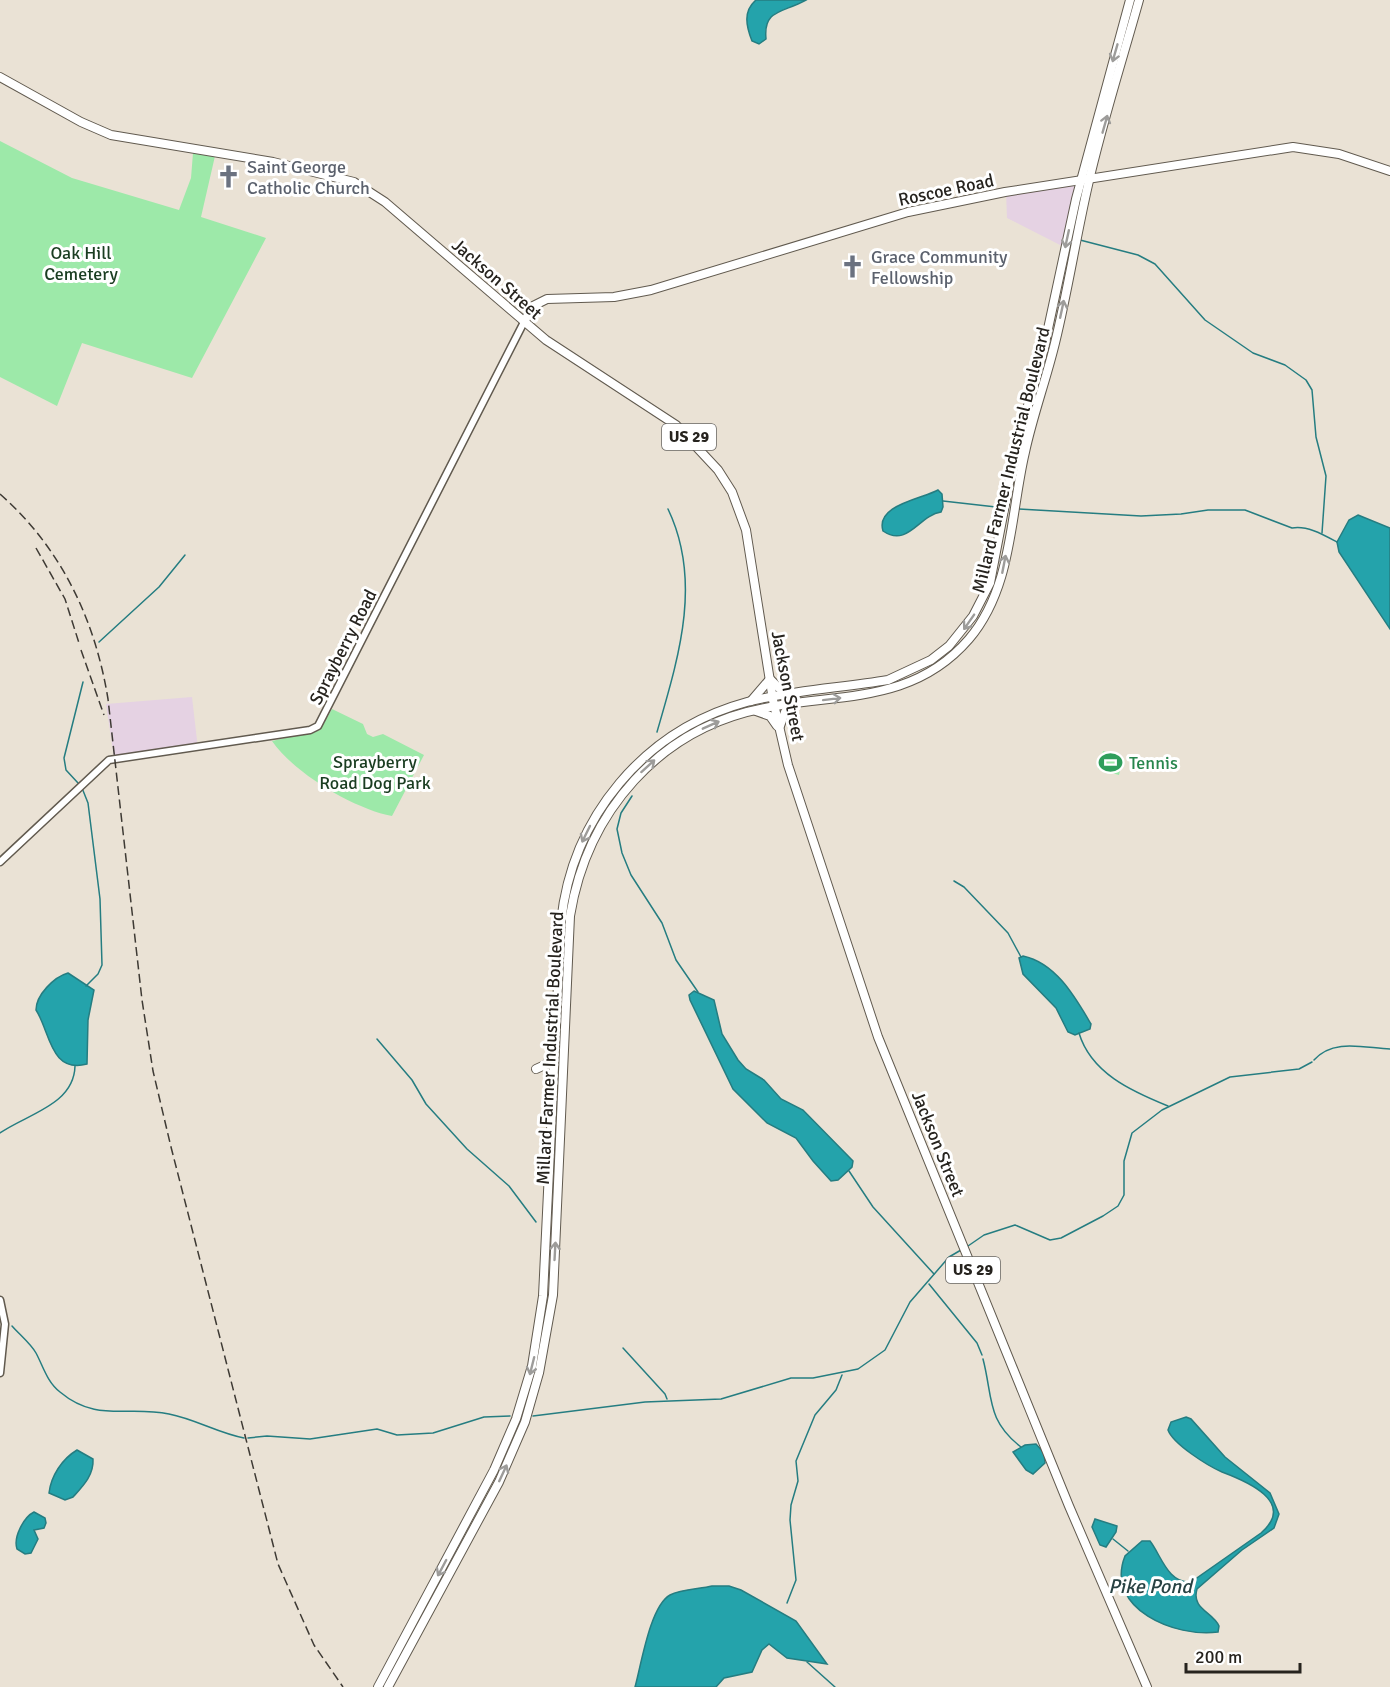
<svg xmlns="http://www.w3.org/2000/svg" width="1390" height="1687" font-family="Signika,sans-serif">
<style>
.commercial{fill:#e5d2e3}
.green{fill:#9de9a9}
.water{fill:#24a3ab;stroke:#257d81;stroke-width:1.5}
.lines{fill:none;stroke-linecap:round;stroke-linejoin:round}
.stream{stroke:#257d81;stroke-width:1.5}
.minor-casing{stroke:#615a4f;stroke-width:9}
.major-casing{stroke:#615a4f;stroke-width:10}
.minor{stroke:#fff;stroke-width:6}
.major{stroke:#fff;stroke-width:8}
.rail{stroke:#3e3a34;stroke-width:1.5;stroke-dasharray:9 4.5;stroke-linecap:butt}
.oneway{stroke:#9d9c9a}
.labels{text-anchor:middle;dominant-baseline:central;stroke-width:6;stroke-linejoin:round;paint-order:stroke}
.shield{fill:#fff;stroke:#676562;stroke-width:1.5}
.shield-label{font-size:16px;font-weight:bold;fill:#26231e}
.worship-label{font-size:18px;fill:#5b616d;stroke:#fff;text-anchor:start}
.street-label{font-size:18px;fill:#26231e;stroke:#fff}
.park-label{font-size:18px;fill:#1a3d21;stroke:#fff}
.leisure-label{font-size:18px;fill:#27864d;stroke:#fff;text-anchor:start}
.water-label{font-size:20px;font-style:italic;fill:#284243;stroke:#fff}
</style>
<rect width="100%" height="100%" fill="#eae2d5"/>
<g class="commercial">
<path d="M1077 181 1064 247 1007 218 1006 192Z"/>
<path d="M192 697 198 749 114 758 106 704Z"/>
</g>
<g class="green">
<path d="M0 141 72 178 179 210 191 178 193 153 215 156 201 217 266 238 192 378 82 343 57 406 0 377Z"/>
<path d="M332 709 363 724 367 734 373 737 383 734 424 755 392 816C354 809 294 773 272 741L320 730Z"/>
<path d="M1103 751 1123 757 1119 775 1098 769Z"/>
</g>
<g class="water">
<path d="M756 0H806C783 13 763 9 766 39L759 44 752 41C746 26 743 11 756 0Z"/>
<path d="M938 490 942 494 943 507 941 512C919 515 908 548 883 531 875 505 922 499 938 490Z"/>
<path d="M1358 515 1390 528V629L1339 552 1337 542 1349 520Z"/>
<path d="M1023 956C1056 963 1075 997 1091 1024L1090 1029 1075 1035 1068 1032 1056 1008 1023 974 1019 958Z"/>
<path d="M68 973 94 990 88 1020 87 1064C50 1074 50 1031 36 1010 36 995 54 977 68 973Z"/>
<path d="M694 991 714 1000 722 1034 738 1060 746 1069 764 1080 781 1099 803 1110 853 1161 852 1167 838 1180 831 1181 813 1161 796 1138 767 1123 733 1089 690 1000 689 995Z"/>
<path d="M1186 1417 1191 1419 1225 1457 1270 1493 1279 1514 1274 1528 1242 1550 1197 1589C1191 1609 1213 1612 1219 1626L1218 1632C1176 1638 1104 1609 1125 1556L1142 1541H1150C1161 1555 1168 1584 1191 1582L1261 1533C1297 1502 1246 1481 1222 1472 1208 1466 1173 1444 1168 1430L1171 1422Z"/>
<path d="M1036 1444 1044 1453 1045 1463 1033 1474 1026 1470 1013 1452 1025 1445Z"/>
<path d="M77 1450 93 1459C94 1475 83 1486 73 1497L65 1500 49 1493C51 1476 62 1459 77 1450Z"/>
<path d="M34 1512 45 1518 46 1523 44 1528 34 1530 38 1539 31 1553 25 1554 17 1549C13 1537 24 1517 34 1512Z"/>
<path d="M1095 1519 1117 1526 1116 1532 1106 1547 1100 1545 1092 1527Z"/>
<path d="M712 1586H729L741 1590 796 1621 827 1664 787 1658 769 1644 762 1650 752 1672 724 1678 716 1687H635C641 1666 650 1606 670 1595 681 1589 700 1589 712 1586Z"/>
</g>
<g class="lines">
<g class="stream">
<path d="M1080 240 1138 255 1155 264 1205 320 1253 353 1285 365 1306 380 1312 390 1316 437 1326 476 1322 533"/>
<path d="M943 501 996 507"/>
<path d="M1019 509 1141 516 1181 514 1208 510H1245L1292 528C1307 525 1324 535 1337 542"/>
<path d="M99 642 159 587 185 555"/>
<path d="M657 732C678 659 703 582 668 509"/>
<path d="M78 783 66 770 64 758 83 682"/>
<path d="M82 788 88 803 100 899 102 965 98 974 86 986"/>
<path d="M632 796 621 813 617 829 622 853 631 875 662 923 676 960 698 992"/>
<path d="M954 881 964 887 1008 933 1021 957"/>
<path d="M1079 1033C1091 1073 1131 1091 1168 1106"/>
<path d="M377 1039 412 1080 426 1104 467 1149 509 1186 536 1222"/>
<path d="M1314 1060C1333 1038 1365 1048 1390 1049"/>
<path d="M0 1133C27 1114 74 1105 75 1066"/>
<path d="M849 1171 873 1207 934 1274"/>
<path d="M968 1246 984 1235 1015 1225 1050 1240 1061 1238 1103 1216 1118 1206 1124 1195V1161L1132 1133 1162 1110 1230 1077 1299 1069 1312 1062"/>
<path d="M929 1284 977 1343 982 1355"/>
<path d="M12 1326C19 1334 31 1344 36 1353 43 1366 47 1382 60 1392 97 1423 127 1405 169 1414 195 1419 218 1433 244 1438"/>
<path d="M623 1348 665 1394 667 1399"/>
<path d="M983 1359C993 1397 986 1420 1021 1447"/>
<path d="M533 1416 645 1402 721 1399 791 1378H813L858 1369 885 1350 910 1302 949 1257 961 1250"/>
<path d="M248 1438 267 1436 310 1439 377 1429 397 1435 433 1433 484 1417 510 1416"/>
<path d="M1113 1539 1128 1551"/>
<path d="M787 1603 796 1580 790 1520 791 1505 798 1481 796 1461 815 1415 836 1390 842 1375"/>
<path d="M807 1662 835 1687"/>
</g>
<defs>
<g id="minor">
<path d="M0 862 109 760 310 730 318 726 524 322"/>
<path d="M0 1300 5 1324 0 1373"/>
</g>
<g id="major">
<path d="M0 77 81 122 111 135 273 162 354 182 385 202 546 340 676 425 718 470 732 492 746 530 773 700 788 765 878 1037 1069 1506 1147 1687"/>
<path d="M524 322 533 306 547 299 614 297 651 290 908 212 1005 192 1293 147 1339 154 1390 171"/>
<path d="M751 701 770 679 779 688 790 693"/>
<path d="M756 711 770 716 777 726"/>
<path d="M780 726 785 712 794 704"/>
<path d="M536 1069 547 1064 552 1052"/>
<path d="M378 1687 494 1470 516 1419 532 1366 543 1296 561 922C572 817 644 730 747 702 793 690 841 688 888 680L931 660 949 646 973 616 990 583 1015 452 1043 352 1076 199 1130 0"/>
<path d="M388 1687 499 1482 525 1422 539 1373 553 1295 570 916C587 812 659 728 765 708 840 693 913 704 969 639 1013 587 1010 515 1025 452 1033 415 1046 380 1055 343 1068 290 1076 237 1088 185 1102 123 1122 61 1139 0"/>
</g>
</defs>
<use href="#minor" class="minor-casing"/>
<use href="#major" class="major-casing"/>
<use href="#minor" class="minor"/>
<use href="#major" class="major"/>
<g class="rail">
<path d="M0 494C61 548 95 619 108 699L142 1000 153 1071 171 1147 278 1564 314 1645 343 1687"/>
<path d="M36 548 65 599 79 643"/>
<path d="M81 650 104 715"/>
</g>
</g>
<defs><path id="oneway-shaft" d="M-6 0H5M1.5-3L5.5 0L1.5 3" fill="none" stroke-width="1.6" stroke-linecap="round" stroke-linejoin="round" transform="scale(1.5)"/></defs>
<g class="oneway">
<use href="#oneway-shaft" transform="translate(1115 53) rotate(106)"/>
<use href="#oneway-shaft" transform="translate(1105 124) rotate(-74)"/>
<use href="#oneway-shaft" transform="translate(1067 239) rotate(102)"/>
<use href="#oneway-shaft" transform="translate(1062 309) rotate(-78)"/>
<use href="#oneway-shaft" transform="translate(1004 564) rotate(-79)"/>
<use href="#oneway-shaft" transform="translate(969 622) rotate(125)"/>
<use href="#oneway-shaft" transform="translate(832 699) rotate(-7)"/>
<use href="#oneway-shaft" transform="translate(711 725) rotate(-24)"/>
<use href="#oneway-shaft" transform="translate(648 766) rotate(-42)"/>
<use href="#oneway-shaft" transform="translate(586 834) rotate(116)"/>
<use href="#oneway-shaft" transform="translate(555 1251) rotate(-87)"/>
<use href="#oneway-shaft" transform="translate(532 1366) rotate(104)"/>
<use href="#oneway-shaft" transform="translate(503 1473) rotate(-65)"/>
<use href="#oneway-shaft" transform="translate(442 1568) rotate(118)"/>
</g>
<defs>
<symbol id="church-bare" viewBox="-9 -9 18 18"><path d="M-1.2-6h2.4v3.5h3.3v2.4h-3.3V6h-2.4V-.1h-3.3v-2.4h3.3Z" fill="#6b7280" stroke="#fff" stroke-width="2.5" paint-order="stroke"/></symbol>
<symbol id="stadium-bare" viewBox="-9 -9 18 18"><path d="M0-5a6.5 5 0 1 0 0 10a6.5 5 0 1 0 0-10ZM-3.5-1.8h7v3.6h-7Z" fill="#2e9e5b" stroke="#fff" stroke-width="2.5" paint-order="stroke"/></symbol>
</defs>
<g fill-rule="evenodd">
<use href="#church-bare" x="212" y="160" width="33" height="33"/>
<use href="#church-bare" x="836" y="250" width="33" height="33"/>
<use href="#stadium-bare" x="1094" y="746" width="33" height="33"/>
</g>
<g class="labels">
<g class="shield">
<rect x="662" y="424" width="54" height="26" rx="4.5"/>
<rect x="946" y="1257" width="54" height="26" rx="4.5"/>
</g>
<g class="shield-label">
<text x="689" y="437">US 29</text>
<text x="973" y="1270">US 29</text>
</g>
<g class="worship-label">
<text x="247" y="167">Saint George<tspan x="247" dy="21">Catholic Church</tspan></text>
<text x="871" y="257">Grace Community<tspan x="871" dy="21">Fellowship</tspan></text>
</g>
<g class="street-label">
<text transform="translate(946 190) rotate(-12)">Roscoe Road</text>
<text transform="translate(497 279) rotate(41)">Jackson Street</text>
<text transform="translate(1011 460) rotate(-76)">Millard Farmer Industrial Boulevard</text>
<text transform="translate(343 647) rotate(-63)">Sprayberry Road</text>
<text transform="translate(788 686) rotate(79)">Jackson Street</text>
<text transform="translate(550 1048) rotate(-87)">Millard Farmer Industrial Boulevard</text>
<text transform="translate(938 1144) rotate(68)">Jackson Street</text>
</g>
<g class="park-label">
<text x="81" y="253">Oak Hill<tspan x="81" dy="21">Cemetery</tspan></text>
<text x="375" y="762">Sprayberry<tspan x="375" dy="21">Road Dog Park</tspan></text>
</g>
<g class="leisure-label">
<text x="1129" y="763">Tennis</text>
</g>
<g class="water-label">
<text x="1150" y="1586">Pike Pond</text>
</g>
</g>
<path d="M1186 1663v9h114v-9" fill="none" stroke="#26231e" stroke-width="3"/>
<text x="1195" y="1663" font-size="18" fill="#26231e" stroke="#ffffff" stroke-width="4.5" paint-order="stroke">200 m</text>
</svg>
